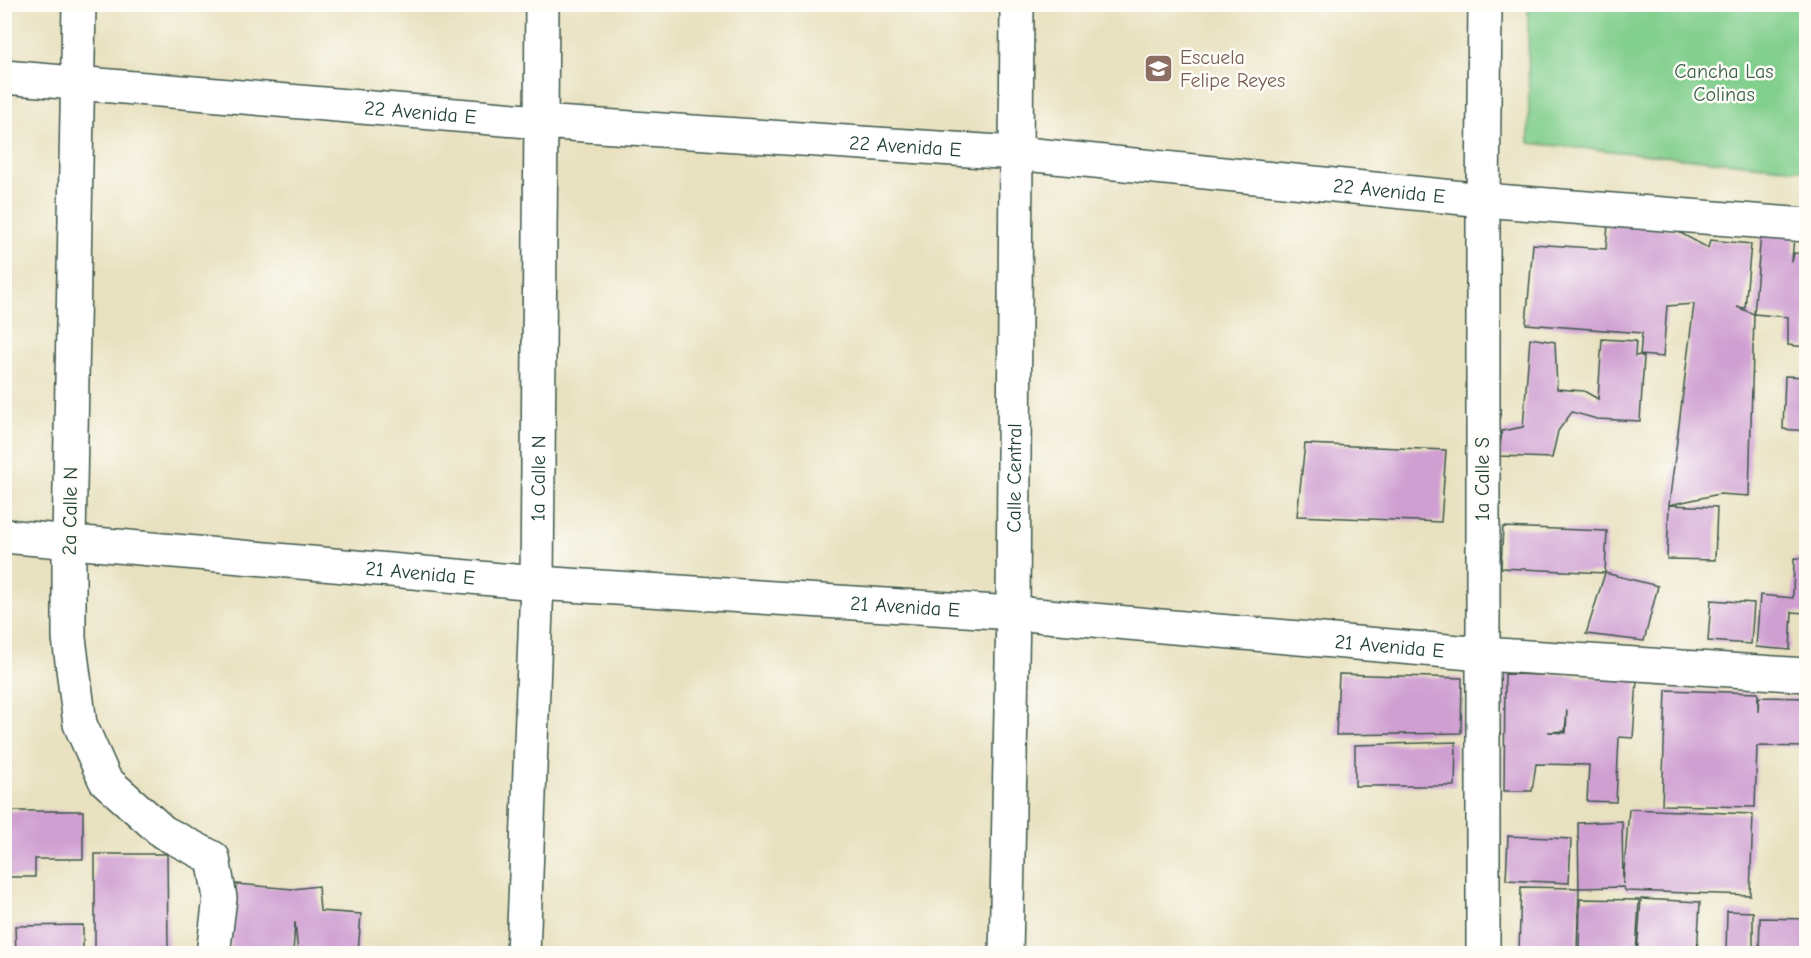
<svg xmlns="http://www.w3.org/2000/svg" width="1811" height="958" font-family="'Comic Neue',sans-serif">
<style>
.green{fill:#83cf8e;stroke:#518661;stroke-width:1.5}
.building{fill:#cf9fd2;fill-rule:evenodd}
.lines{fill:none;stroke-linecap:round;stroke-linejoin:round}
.minor-casing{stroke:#3d5649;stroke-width:36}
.minor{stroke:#fff;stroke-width:33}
.labels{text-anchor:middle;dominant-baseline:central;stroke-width:5;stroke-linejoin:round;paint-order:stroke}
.education-label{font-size:20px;fill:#785e54;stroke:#fdfcf7;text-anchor:start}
.park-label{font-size:20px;fill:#38624a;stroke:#fdfcf7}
.street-label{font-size:20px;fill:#1f3d34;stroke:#fdfcf7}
</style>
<rect width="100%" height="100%" fill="#fdfcf7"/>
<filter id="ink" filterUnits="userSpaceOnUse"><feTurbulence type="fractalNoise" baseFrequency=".0167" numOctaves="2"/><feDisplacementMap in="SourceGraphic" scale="12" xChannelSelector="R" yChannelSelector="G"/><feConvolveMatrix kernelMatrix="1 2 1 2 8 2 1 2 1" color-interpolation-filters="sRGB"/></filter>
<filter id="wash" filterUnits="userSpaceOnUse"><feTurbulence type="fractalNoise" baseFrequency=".008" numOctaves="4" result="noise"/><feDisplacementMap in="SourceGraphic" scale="24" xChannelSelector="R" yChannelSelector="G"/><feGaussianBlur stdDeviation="1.35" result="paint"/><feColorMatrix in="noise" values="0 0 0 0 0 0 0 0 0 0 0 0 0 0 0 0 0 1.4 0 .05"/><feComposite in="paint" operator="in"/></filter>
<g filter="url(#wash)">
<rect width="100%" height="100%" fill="#e8e1bf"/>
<path class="green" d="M1528 5H1806V170L1529 143Z"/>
<g id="blocks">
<g class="building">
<path d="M1608 224 1673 229 1708 248 1710 240 1751 244 1745 308 1737 307 1754 314 1749 496 1719 494 1669 505 1694 304 1667 306 1663 357 1640 355 1644 357 1640 421 1597 419 1572 412 1558 431 1552 458 1499 456 1502 431 1523 427 1530 338 1555 342 1557 389 1584 391 1598 399 1602 339 1636 341 1635 356 1640 355 1642 333 1526 324 1533 244 1606 249Z"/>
<path d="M1761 233 1794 236 1792 262 1794 253 1806 254V347L1788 345V317L1754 314Z"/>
<path d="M1785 376 1806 377V431L1783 429Z"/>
<path d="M1305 444 1446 450 1441 522 1297 516Z"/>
<path d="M1669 505 1717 507 1715 560 1667 559Z"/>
<path d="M1503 527 1607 531 1605 573 1501 568Z"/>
<path d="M1794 558 1806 559V613L1792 612 1790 650 1756 647 1760 595 1793 598Z"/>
<path d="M1605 573 1658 586 1644 641 1586 634Z"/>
<path d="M1711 600 1754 603 1751 644 1708 641Z"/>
<path d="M1339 674 1462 678 1461 733 1336 735Z"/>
<path d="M1505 674 1570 676 1637 681 1633 738 1619 737 1616 802 1587 801 1589 765 1536 764 1532 791H1504ZM1567 710 1566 733 1548 732 1565 731Z"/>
<path d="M1666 690 1758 693V712L1759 697 1806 698V747L1757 746 1755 807 1662 805Z"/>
<path d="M1456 742 1455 786H1355V745Z"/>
<path d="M1629 809 1753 814 1750 895 1626 891 1623 887 1579 888 1578 823 1622 821 1623 884Z"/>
<path d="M4 811H83V859H35V877H4Z"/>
<path d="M1508 836 1571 839 1569 883 1506 880Z"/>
<path d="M95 854H167L168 948 95 949Z"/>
<path d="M236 884 293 889 318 886 320 911 361 914 358 954H298L295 922 293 954H230Z"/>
<path d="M1521 887 1579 888 1577 952 1519 950Z"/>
<path d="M1580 899 1639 900 1636 954H1579Z"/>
<path d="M1641 899 1700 902 1697 954H1637Z"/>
<path d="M1727 911 1753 912V954H1726Z"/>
<path d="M1760 918 1806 919V954H1759Z"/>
<path d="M83 925V954H16L15 926Z"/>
</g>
</g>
</g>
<g filter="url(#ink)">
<use href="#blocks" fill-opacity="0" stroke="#3d5649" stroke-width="1.5"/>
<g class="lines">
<defs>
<g id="minor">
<path d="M79 4 69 541V638L80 724 105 780 163 832 213 858 220 898 213 954"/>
<path id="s1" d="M4 77 539 122 1015 153 1483 200 1806 225"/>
<path id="s2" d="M4 536 537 583 1013 613 1482 654 1806 675"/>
<path id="s3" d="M523 954 537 583 542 4"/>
<path id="s4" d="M1006 954 1013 613 1017 4"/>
<path d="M1483 954V200L1485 4"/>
</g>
</defs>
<use href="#minor" class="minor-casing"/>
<use href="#minor" class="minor"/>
</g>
</g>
<defs>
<symbol id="school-square" viewBox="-11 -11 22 22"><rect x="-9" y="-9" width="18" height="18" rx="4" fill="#8d6e63" stroke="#fdfcf7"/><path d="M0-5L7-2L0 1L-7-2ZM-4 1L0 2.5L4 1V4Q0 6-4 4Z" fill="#fff"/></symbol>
</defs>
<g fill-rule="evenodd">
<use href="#school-square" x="1142" y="52" width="33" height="33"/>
</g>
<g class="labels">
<g class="education-label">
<text x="1180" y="57">Escuela<tspan x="1180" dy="23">Felipe Reyes</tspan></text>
</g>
<g class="park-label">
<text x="1724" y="71">Cancha Las<tspan x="1724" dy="23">Colinas</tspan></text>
</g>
<g class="street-label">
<text stroke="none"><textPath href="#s1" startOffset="418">22 Avenida E</textPath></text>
<text stroke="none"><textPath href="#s1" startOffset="904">22 Avenida E</textPath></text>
<text stroke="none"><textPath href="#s1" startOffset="1390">22 Avenida E</textPath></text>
<text stroke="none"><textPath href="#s3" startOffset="476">1a Calle N</textPath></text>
<text stroke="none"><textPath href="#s4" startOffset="476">Calle Central</textPath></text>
<text transform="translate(1482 479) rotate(-90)">1a Calle S</text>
<text transform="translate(70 511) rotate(-89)">2a Calle N</text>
<text stroke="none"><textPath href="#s2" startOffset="418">21 Avenida E</textPath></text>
<text stroke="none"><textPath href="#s2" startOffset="904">21 Avenida E</textPath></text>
<text stroke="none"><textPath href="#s2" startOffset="1390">21 Avenida E</textPath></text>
</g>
</g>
<rect width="1811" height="958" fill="none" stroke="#fdfcf7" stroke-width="24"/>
</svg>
